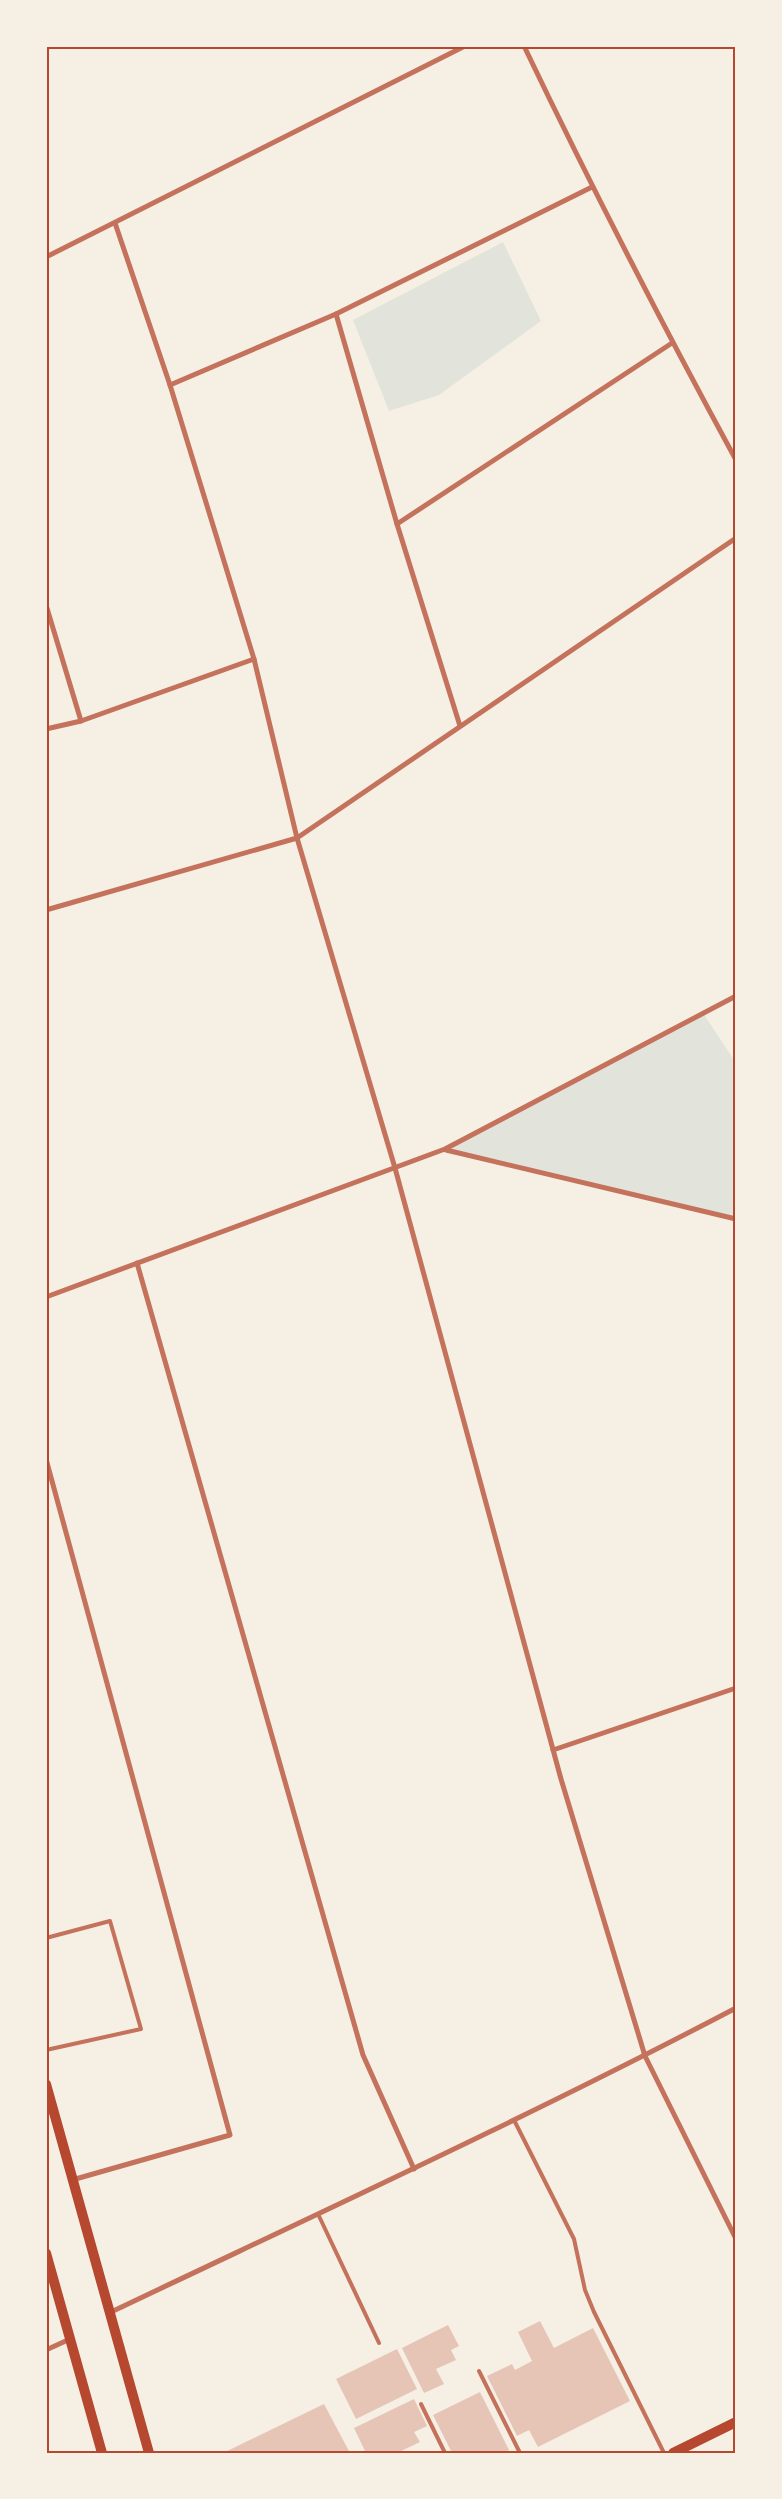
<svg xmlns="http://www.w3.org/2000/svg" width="782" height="2499" font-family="'Fira Sans',sans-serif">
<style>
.green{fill:#e2e4dc}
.building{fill:#e6c5b7}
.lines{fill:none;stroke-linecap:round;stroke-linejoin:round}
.service{stroke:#c5725c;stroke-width:4}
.minor{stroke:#c5725c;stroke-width:5}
.secondary{stroke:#b5482f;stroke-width:10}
.neatline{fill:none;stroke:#b5482f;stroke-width:2}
</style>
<rect width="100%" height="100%" fill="#f6efe4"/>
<g class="green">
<path d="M503 242 541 321 439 395 389 411 353 320Z"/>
<path d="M703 1013 736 1063V1219L446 1149Z"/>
</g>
<g class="building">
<path d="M540 2321 554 2348 593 2328 630 2401 538 2447 529 2430 517 2436 487 2376 512 2364 515 2370 532 2361 518 2332Z"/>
<path d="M448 2325 459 2346 451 2350 456 2360 436 2369 444 2384 424 2393 402 2348Z"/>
<path d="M397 2349 417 2389 356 2419 336 2379Z"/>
<path d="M480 2392 509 2450 504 2453H452L433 2415Z"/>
<path d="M414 2399 427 2426 414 2432 420 2442 397 2453H366L354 2428Z"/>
<path d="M324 2404 350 2453H223Z"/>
</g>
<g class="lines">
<g class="service">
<path d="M46 1938 110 1921 141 2029 46 2050"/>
<path d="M514 2120 574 2239 585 2290 594 2312 664 2453"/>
<path d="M318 2214 379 2343"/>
<path d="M479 2371 520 2453"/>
<path d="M421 2404 445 2453"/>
</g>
<g class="minor">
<path d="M524 46C591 186 662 324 736 460"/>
<path d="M115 223 170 385 254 659 297 838 395 1168 561 1779 645 2056 736 2239"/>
<path d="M46 257 465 46"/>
<path d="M336 314 397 524 460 726"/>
<path d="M170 385 336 314 592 187"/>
<path d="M397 524 672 343"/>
<path d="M46 605 81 721"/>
<path d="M46 729 81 721 254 659"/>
<path d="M46 910 297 838 736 538"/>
<path d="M446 1150 736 1219"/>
<path d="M137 1263 363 2055 414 2169"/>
<path d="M46 1297 445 1149 736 996"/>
<path d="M46 1459 230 2135 72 2180"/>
<path d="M553 1750 736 1688"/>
<path d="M109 2313C319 2213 530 2116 736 2008"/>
<path d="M46 2350 70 2339"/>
</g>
<g class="secondary">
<path d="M46 2084 149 2453"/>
<path d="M46 2253 102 2453"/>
<path d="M673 2453 736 2422"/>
</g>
</g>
<rect width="782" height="2499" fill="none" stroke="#f6efe4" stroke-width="95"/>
<rect x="48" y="48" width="686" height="2404" class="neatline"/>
</svg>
